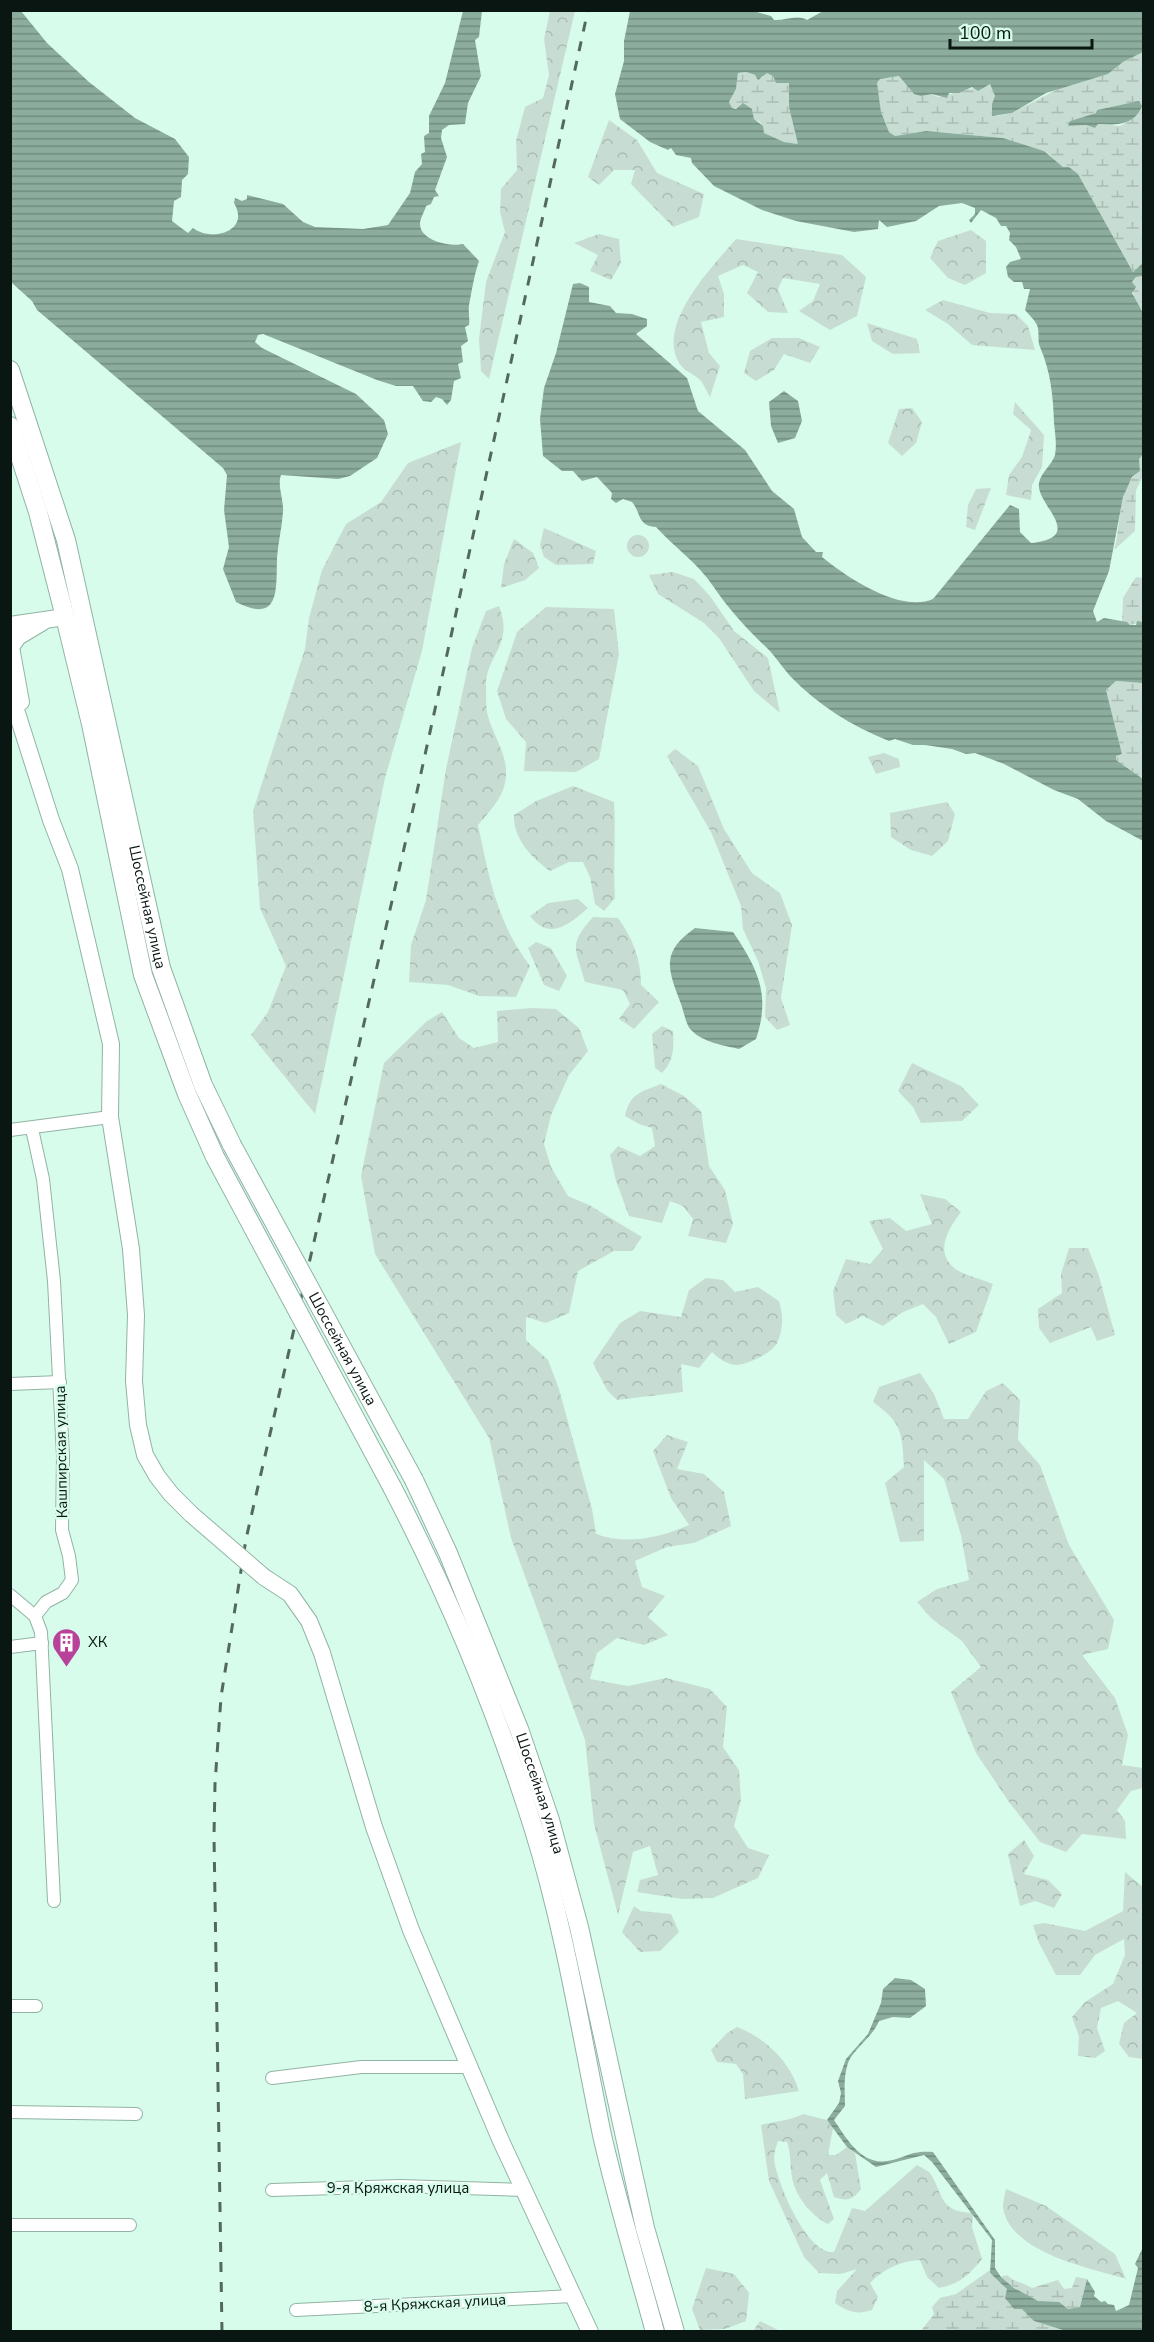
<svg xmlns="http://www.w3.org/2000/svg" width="1154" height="2342" font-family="'Nunito Sans',sans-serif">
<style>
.forest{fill:url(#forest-crowns)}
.wetland{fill:url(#wetland-marsh);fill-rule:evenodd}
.water{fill:url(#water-rules);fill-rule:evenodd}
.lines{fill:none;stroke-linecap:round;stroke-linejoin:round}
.minor-casing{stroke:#91b3a4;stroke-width:14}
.secondary-casing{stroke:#91b3a4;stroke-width:18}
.primary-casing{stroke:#91b3a4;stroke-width:20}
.minor{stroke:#fff;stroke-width:12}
.secondary{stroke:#fff;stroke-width:16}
.primary{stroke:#fff;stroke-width:18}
.rail{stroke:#536960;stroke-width:3;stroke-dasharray:10 10;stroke-linecap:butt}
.secondary-bridge-casing{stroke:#91b3a4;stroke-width:18;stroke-linecap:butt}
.primary-bridge-casing{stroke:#91b3a4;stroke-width:20;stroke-linecap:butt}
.secondary-bridge{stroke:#fff;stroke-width:16}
.primary-bridge{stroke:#fff;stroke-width:18}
.labels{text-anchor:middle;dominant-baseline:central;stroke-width:5;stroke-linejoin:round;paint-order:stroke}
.street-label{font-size:15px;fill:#091611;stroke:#d8fcec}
.poi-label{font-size:15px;fill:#091611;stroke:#d8fcec;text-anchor:start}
</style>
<defs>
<pattern id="forest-crowns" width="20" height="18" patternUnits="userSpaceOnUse" patternTransform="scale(1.5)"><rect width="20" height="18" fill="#c7ddd3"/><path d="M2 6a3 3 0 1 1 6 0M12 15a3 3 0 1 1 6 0" fill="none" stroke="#aabdb4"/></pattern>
<pattern id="wetland-marsh" width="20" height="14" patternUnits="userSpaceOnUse" patternTransform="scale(1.5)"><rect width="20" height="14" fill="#c7ddd3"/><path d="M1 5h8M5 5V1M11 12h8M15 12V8" fill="none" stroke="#aabdb4"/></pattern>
<pattern id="water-rules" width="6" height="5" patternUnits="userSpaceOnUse" patternTransform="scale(1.5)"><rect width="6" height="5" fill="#8cad9e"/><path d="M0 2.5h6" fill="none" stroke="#718c7f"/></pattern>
</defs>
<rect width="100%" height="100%" fill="#d8fcec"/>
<g class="forest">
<path d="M550 11H575L489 379 481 371 479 339 486 282 505 232 500 212 501 189 517 170 516 141 525 107 543 98 549 75 544 39Z"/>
<path d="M609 120 637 140 657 173 704 194 699 217 673 227 631 184 635 170H614L599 185 588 177Z"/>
<path d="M971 230 986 241V273L965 285 948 278 930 258 938 241Z"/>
<path d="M599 234 619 239 621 263 611 280 590 271 598 255 574 243Z"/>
<path d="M736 239 842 255 866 277 857 316 830 330 799 311 813 301 820 284 783 278 778 289 788 313 768 312 747 293 758 272 743 265 718 276 724 294V317L701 322 709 353 720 366 710 397C707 392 704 385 701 381 694 374 684 371 679 363 656 324 712 267 736 239Z"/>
<path d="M943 300 990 313 1016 314 1028 326 1035 350 972 345 948 324 925 310Z"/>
<path d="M867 323 917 339 920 353 893 354 872 341Z"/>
<path d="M772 338H799L820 347 810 363 784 354 774 370 756 381 744 373 750 351Z"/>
<path d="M1015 402 1044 435 1042 467 1032 485 1031 500 1006 495 1009 475 1022 457 1031 430 1013 414Z"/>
<path d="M912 408 922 422 916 443 902 456 888 443 899 409Z"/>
<path d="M461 442 422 651 385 778 315 1114 251 1035 268 1012 286 966 260 908 253 811 305 649 309 618 322 570 346 524 381 502 408 463Z"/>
<path d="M991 488 975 530 966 527 968 505 976 489Z"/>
<path d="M544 528 596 551 593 564 556 565 544 557 540 545Z"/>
<circle cx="638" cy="546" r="11"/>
<path d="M514 539 533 553 539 568 525 580 501 588 504 564Z"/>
<path d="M673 572 694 579 710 596 734 631 768 658 780 713 754 691 719 638 704 623 658 594 649 575Z"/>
<path d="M499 606C514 645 487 654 486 684 486 693 486 704 487 712 492 736 511 757 505 783 502 799 488 813 478 825 489 877 497 923 530 966L516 997 479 996 448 985 409 982 411 945 426 900 446 769 472 648 486 611Z"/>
<path d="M546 607 614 609 619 654 599 759 576 772 524 771 526 742 506 719 497 691 517 632Z"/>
<path d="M675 749 698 766 724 829 752 873 780 893 792 925 781 998 790 1025 777 1030 765 1017 766 988 758 961 743 929 741 906 711 832 667 756Z"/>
<path d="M884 753 899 759 900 767 876 774 868 757Z"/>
<path d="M573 786 614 802C616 834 613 866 615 898L604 911 595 904 590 877 583 862H569L550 871C532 858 513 839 514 815L536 801Z"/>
<path d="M947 802 955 814 948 841 932 856 911 850 891 837 890 813Z"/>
<path d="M578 899 588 908C569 925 549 941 530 916L548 903Z"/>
<path d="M593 917 618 918C633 939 641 959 641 985L659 1002 634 1029 619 1019 630 1004 623 990 585 982C575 947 568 945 593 917Z"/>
<path d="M536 942 551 948 567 976 559 991 544 985 528 948Z"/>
<path d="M531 1008 556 1009 579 1028 588 1051 569 1075 551 1115 544 1144 551 1167 568 1196 589 1205 642 1237 632 1251H614L578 1271 569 1313 546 1323 526 1317V1340L548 1360 559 1389 592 1509 596 1534C626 1545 660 1538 689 1525L671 1498 653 1451 667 1435 688 1442 677 1469 704 1474 724 1492 731 1526 694 1543 667 1547 635 1561 642 1587 665 1596 648 1617 668 1635 644 1645 617 1638 597 1653 590 1679 628 1686 666 1678 710 1689 727 1707 723 1747 739 1770 741 1800 734 1826 748 1848 769 1855 758 1878 713 1898 682 1899 637 1892 640 1880 658 1875 650 1846 633 1852 618 1915 594 1824 585 1740 511 1538 489 1438 375 1254 361 1176 384 1063 427 1021 442 1012 459 1038 474 1048 498 1042 497 1011Z"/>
<path d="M662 1026 673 1031C674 1047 674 1061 662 1073L655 1068 652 1034Z"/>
<path d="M912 1063 961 1086 979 1105 962 1121 921 1123 913 1107 898 1091Z"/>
<path d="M661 1084 684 1096 701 1111 709 1166 725 1190 733 1224 726 1243 688 1236 693 1219 683 1206 670 1201 662 1223 629 1216 616 1181 610 1155 618 1146 640 1156 655 1146 652 1128 639 1124 625 1116C630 1093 641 1092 661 1084Z"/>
<path d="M920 1194 945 1199 961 1212C950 1227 934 1250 953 1267 962 1275 982 1279 993 1284L976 1332 949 1344 936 1317 923 1304 903 1312 883 1326 863 1316 846 1324 836 1315 833 1291 846 1259 870 1264 883 1249 869 1221 890 1218 906 1231 932 1224Z"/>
<path d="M1069 1248H1088L1099 1276 1115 1335 1097 1341 1091 1327 1050 1343 1039 1328 1038 1309 1062 1293 1061 1274Z"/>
<path d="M706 1278 723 1280 735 1292 758 1287 779 1301C783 1315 784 1328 777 1343 772 1353 747 1365 736 1365 726 1364 718 1358 712 1352L699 1368 681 1364 683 1392 617 1400 607 1390 593 1363 620 1323 640 1311 681 1317 689 1290Z"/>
<path d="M920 1373 934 1394 944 1419H968L986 1391 1003 1383 1020 1400 1018 1440 1040 1465 1069 1545 1114 1620 1108 1649 1082 1655 1115 1698 1128 1735 1122 1765 1143 1768V1788L1131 1791 1117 1810 1125 1821 1126 1839 1082 1834 1066 1852 1040 1842 1009 1802 976 1753 951 1692 981 1667 962 1641 932 1619 917 1602 937 1589 969 1580 961 1535 944 1479 924 1460V1541L900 1542 885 1483 904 1467C902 1432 902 1423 873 1402L879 1387Z"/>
<path d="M1024 1840 1034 1856 1024 1874 1048 1880 1062 1894 1054 1908 1035 1901 1020 1906 1008 1854Z"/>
<path d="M1125 1872 1143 1887V2059L1129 2057 1119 2044 1124 2023 1137 2013 1118 2001 1101 2008 1097 2028 1105 2051 1095 2058 1078 2056 1079 2036 1072 2017 1085 2002 1113 1984 1125 1955 1124 1939 1095 1955 1080 1975H1056L1039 1943 1033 1925 1044 1923 1085 1931 1123 1911Z"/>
<path d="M634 1906 641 1911 671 1914 679 1932 660 1951 640 1952 622 1932Z"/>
<path d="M737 2027C766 2038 790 2062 799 2091L745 2099 743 2074 736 2064 717 2062 711 2050 727 2033Z"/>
<path d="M803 2114 827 2120 833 2128 828 2155H836L847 2147 855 2153 861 2189C852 2201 847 2201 834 2197L827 2173 820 2180 834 2219 828 2224C813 2217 799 2200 794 2185 789 2171 792 2156 787 2142L778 2141C776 2147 774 2153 774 2159 777 2183 807 2255 834 2252L852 2208 865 2211 917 2165C920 2167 927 2170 930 2173 944 2194 938 2212 973 2213L972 2227 982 2259C969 2275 960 2284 939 2288L927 2277 920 2260C901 2261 883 2269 870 2283L878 2297 872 2310C856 2315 849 2312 835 2303L837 2291 857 2269 840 2274 819 2273 804 2257 769 2181 761 2125C776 2121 789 2121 803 2114Z"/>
<path d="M1006 2189 1046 2206 1115 2254 1126 2279C1090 2268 1009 2253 1003 2207 1003 2202 1005 2194 1006 2189Z"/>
<path d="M706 2268 734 2274 749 2293 746 2321 725 2329 700 2330 692 2309Z"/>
<path d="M760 2321 780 2331H753Z"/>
</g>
<g class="wetland">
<path d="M1143 52 1144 263 1133 272 1078 174 1069 167H1063L1044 151 1003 138 926 131 895 136 889 132 881 113 877 83 880 79 900 76 914 94H932L938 97 990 84 995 96 996 116 1012 113 1060 88 1108 74 1123 62ZM1138 102 1134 118 1120 126 1098 124 1095 128 1086 125 1069 126 1070 121 1096 113 1097 110Z"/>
<path d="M746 72 762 78 767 72 773 76 776 83H789L798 144 784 142 764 133 760 122 754 119 752 109 732 108 729 102 736 89 738 73Z"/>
<path d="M1143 276V313L1134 299 1132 283 1136 277Z"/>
<path d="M1143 454V476L1136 490 1135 531 1114 550C1122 525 1116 488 1140 471L1139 459Z"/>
<path d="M1136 577 1143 578V622L1130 625 1122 621 1123 598Z"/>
<path d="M1116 681 1143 683V779L1116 760V756L1122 754 1106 690Z"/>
<path d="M990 2270V2274L1005 2285 1034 2321 1066 2331 920 2332 934 2314 932 2307 940 2298 956 2294Z"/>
<path d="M1007 2275C1015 2283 1024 2282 1032 2288L1058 2280 1064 2289 1072 2288 1076 2277 1087 2279 1080 2307 1068 2309C1055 2299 1054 2306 1042 2302 1029 2299 1011 2286 1001 2277Z"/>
</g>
<g class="water">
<path d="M825 10 1143 11V52L1123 62 1108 74 1046 93 1012 113 992 116V104L995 96 990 84 978 91 972 87 959 93H949L947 98 932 94 921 96 914 94 899 76 880 79 877 83 881 112 889 132 895 136 926 131 1003 138 1044 151 1063 167H1069L1078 174 1133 272 1143 263V276L1136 277 1132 282 1136 287 1132 293 1143 313V454L1139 459 1140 471 1132 477 1123 497 1109 571 1093 611 1097 622 1104 618 1127 622 1130 625H1136L1137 621 1143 622V683L1116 681 1106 690 1122 754 1116 756V760L1143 779V841L1106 821 1078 799 1054 790 1004 764 975 753 966 754 952 749 925 745H913L895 739 889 741C851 726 818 705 790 676 783 668 777 659 770 651 748 630 730 611 713 586 698 563 674 547 656 527 637 526 641 512 632 502L623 499 616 503 611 499 612 493 597 477 582 481 573 471H562L543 456 540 419 544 388 556 353 573 284 580 283 589 287V302L610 306 616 313 632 314 647 319V326L636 334 687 378 698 411 745 450 772 491 794 509 802 537 816 552H823L822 557C849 579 901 613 933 599L1010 505 1019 509 1020 532 1031 543C1088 537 1035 504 1039 483 1041 472 1052 465 1055 455 1057 444 1055 433 1054 423 1053 396 1051 373 1040 347 1037 341 1040 332 1037 325 1034 319 1029 315 1025 310L1030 289H1024L1022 282H1014L1008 277 1006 267 1010 262 1021 259 1016 247 1009 240 1010 233 1006 226H1001L996 218 981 210 971 223 969 220 975 214V208L962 203 939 206 916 221 887 227 879 220 878 229 854 232 796 221 762 210 714 186 692 163 691 158 676 155 671 148 668 150 650 142 620 119 615 94 624 61V41L630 11H753L771 16 774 20C784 21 797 14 807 20ZM746 72 755 75 758 80 767 73 773 76 776 83H789V107L798 144 784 142 764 133 763 126 754 119 752 109 743 103 736 109 732 108 729 102 736 89 738 73Z"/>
<path d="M10 11H21L47 43 89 82 135 118 175 139 189 157 188 174 182 180 181 197 174 201 172 221 188 233 193 228C211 242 251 232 234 203L235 198 242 201 247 199V195L283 204 303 222 315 227 363 229 388 225 410 193 415 172 422 164 421 154 425 152 424 136 429 133V116L445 83 463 11H482L479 37 475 40 481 76 468 103 465 124 449 125 442 130 441 138 447 157 435 190 439 196 434 197 431 204 426 206C425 211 420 218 420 224 420 241 451 247 463 244L479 261C474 276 472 290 469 305 468 312 470 318 469 325L465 327 468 341 461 346 463 362 458 364 461 378 454 381 451 400 447 405 442 399 436 397 431 402 423 401 413 386H396L377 380 263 334 258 335 255 342 262 348 356 394 384 420 388 434 377 458 350 476 338 479 281 475C277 486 284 500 283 512 282 527 278 543 277 558 276 588 281 625 236 602L223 569 229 547 224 510 227 475 223 468 37 310 32 301 12 283Z"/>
<path d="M1139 101 1142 106C1134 126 1116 125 1098 124L1095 128 1086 125 1068 126 1070 121 1096 113 1097 110Z"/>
<path d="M784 391 798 401 802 421 795 438 778 443 771 426 769 402Z"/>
<path d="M695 928 733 932C758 969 771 995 756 1039L739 1049C723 1045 704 1043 691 1030 686 1025 684 1012 681 1004 668 969 660 953 695 928Z"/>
<path d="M895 1978 911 1980 925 1989 926 2006 910 2018 893 2017 879 2021C872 2038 853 2049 848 2063 843 2078 845 2092 845 2106L834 2120C847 2139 861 2165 887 2161 906 2158 910 2150 933 2152L995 2240V2268L1001 2277 1014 2288 1038 2301 1059 2302 1068 2309 1080 2307 1087 2279 1095 2292 1094 2296 1101 2302 1105 2301 1108 2304 1114 2305 1116 2311 1129 2305 1138 2268 1135 2264 1143 2247V2331H1066L1034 2321 1022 2309H1014L1005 2298 1007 2289 990 2273 992 2240 932 2162 924 2155 876 2167 847 2147 827 2120 839 2103 841 2093 838 2081 846 2059 868 2034 881 2003 883 1989Z"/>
</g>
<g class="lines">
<defs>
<g id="minor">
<path d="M32 1129 43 1179 54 1281 63 1456 62 1530 69 1556 72 1580 63 1593 46 1602 35 1616"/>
<path d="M10 1130 110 1117"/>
<path d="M10 1384 60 1382"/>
<path d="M10 1595 35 1616 41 1632 54 1901"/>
<path d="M10 1647 42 1643"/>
<path d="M10 2006H36"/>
<path d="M272 2078 361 2067H469"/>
<path d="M10 2112 136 2114"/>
<path d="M272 2190 400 2186 524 2190"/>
<path d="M10 2225H130"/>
<path d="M296 2310 573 2296"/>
</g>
<g id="secondary">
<path d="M10 625 65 617"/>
<path d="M10 691 51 820 70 869 111 1044 110 1117 131 1249 136 1315 134 1381 138 1425 145 1455 157 1476 171 1494 191 1514"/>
<path d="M21 702 11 647 18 637 43 622"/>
<path d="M264 1577 290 1594 309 1621 322 1653 374 1827 411 1930 501 2141 590 2332"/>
</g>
<g id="primary">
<path id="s1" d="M10 370 66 540 161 968 203 1085 232 1145"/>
<path d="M10 426 38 512 65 617 91 724 143 975 187 1094 215 1157"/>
<path id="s2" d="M414 1480 448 1553 519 1729 550 1820 579 1927 645 2228 675 2332"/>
<path d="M392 1487C449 1596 497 1712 534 1830 565 1930 581 2033 602 2135 617 2201 637 2266 655 2332"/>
</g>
</defs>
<use href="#minor" class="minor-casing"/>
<use href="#secondary" class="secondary-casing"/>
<use href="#primary" class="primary-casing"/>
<use href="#minor" class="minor"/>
<use href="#secondary" class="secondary"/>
<use href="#primary" class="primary"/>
<path class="rail" d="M222 2332 214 1836 215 1784 221 1697 246 1539 416 796 588 10"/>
<defs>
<path id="secondary-bridge" d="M191 1514 264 1577"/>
<g id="primary-bridge">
<path id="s3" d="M232 1145 414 1480"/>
<path d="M215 1157 392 1487"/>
</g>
</defs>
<use href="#secondary-bridge" class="secondary-bridge-casing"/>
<use href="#primary-bridge" class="primary-bridge-casing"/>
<use href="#secondary-bridge" class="secondary-bridge"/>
<use href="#primary-bridge" class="primary-bridge"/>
</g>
<defs>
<symbol id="building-pin" viewBox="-11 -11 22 30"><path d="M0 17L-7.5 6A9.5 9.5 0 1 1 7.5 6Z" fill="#b84299" stroke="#d8fcec"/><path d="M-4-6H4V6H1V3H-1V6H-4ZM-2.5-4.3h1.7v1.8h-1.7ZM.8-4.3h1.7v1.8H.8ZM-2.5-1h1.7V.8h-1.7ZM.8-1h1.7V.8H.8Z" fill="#fff"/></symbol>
</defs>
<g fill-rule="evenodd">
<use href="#building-pin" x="50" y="1626" width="33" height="45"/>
</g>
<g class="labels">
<g class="street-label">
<text stroke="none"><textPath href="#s1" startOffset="555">Шоссейная улица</textPath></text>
<text stroke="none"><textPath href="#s3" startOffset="232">Шоссейная улица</textPath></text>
<text transform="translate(61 1452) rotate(-91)">Кашпирская улица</text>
<text stroke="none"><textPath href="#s2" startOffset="338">Шоссейная улица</textPath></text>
<text x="398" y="2188">9-я Кряжская улица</text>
<text transform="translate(435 2303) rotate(-3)">8-я Кряжская улица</text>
</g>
<g class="poi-label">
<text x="88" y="1642">ХК</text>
</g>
</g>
<rect width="1154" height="2342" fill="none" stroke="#091611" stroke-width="24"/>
<path d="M950 39v9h142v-9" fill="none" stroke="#091611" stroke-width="3"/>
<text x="959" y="39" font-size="18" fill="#091611" stroke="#d8fcec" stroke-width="4.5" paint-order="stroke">100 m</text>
</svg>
